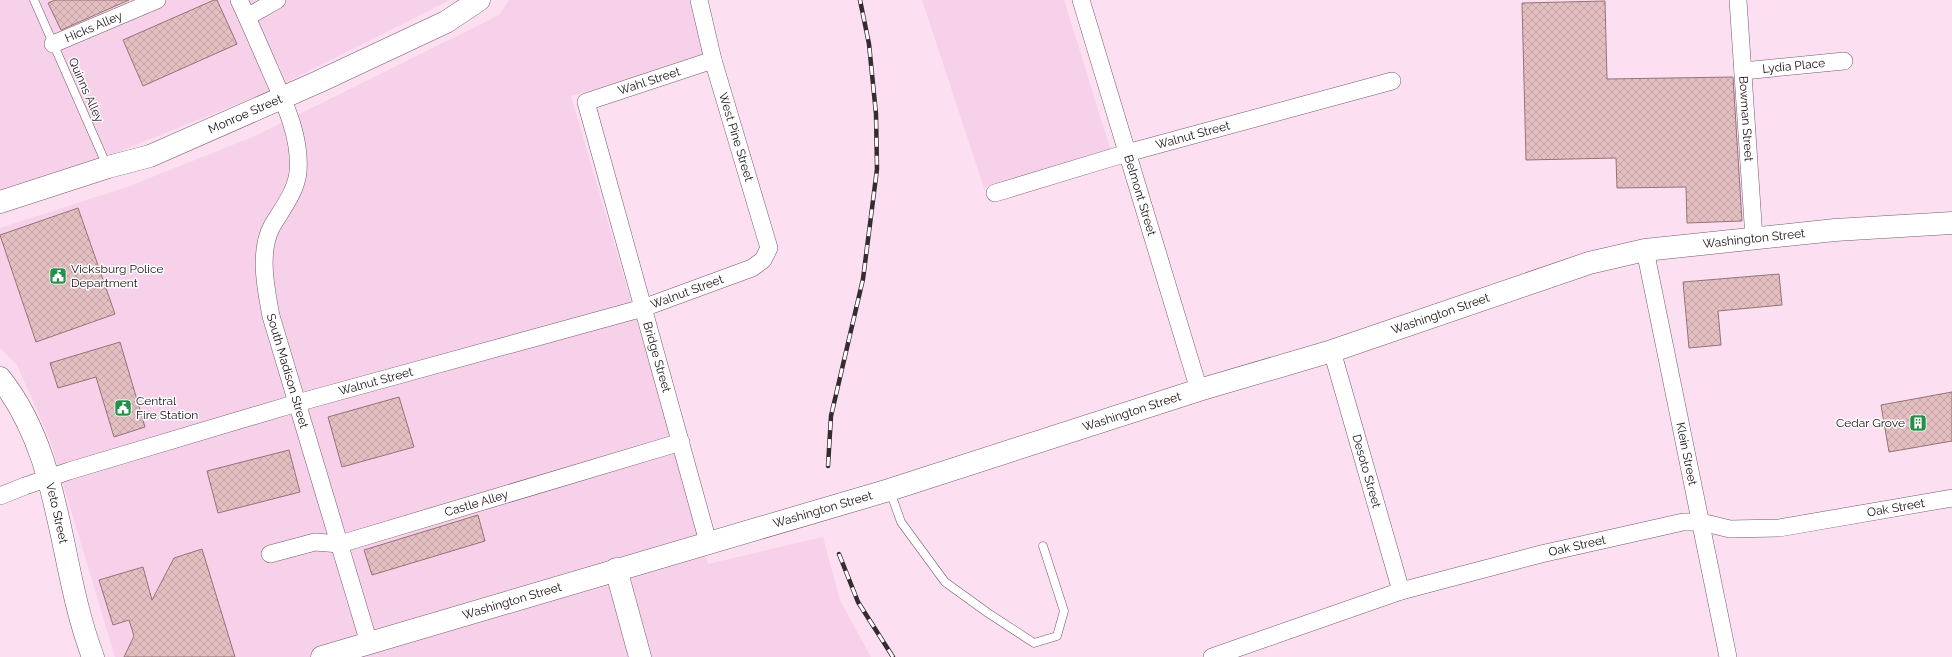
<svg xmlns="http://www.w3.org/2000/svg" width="1952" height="657" font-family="Raleway,sans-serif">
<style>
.built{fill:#f6d1e9}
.building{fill:url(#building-cross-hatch);stroke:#957477}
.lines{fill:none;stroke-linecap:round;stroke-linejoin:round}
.lane-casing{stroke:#745a6b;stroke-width:9}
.street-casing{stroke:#745a6b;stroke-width:18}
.secondary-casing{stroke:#745a6b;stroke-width:23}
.primary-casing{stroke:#745a6b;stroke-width:23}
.lane{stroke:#fff;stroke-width:8}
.street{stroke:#fff;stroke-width:17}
.secondary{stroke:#fff;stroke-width:22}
.primary{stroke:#fff;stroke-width:22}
.rail-casing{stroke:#372b32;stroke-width:4.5}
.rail{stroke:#fff;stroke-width:3;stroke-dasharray:9;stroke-linecap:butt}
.labels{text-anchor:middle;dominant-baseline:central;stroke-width:3;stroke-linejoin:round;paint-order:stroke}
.street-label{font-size:12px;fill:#1a1016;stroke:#fff}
.poi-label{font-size:12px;fill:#1a1016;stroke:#fff;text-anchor:start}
</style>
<defs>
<pattern id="building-cross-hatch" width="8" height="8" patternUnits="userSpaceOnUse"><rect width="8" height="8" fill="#e4bfc1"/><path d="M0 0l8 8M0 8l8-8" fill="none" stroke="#c3a3a5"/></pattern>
</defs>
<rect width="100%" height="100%" fill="#fddff2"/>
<g class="built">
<path d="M0 0H450L267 92 83 166 0 192Z"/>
<path d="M509 0H692L706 57 571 96 708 564 823 537 840 600 871 657H115L50 440 17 365 0 348V228L127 187 255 136 499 15Z"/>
<path d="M922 0H1064L1111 151 984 188Z"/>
</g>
<g class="building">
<path d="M55 0H129L61 30 48 3Z"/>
<path d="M214 0H217L237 44 143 86 123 40Z"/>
<path d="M1605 1 1607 79 1733 77 1742 221 1687 223 1686 187 1617 188 1616 158 1526 160 1522 3Z"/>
<path d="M78 208 115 314 36 342 0 235Z"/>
<path d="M1779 274 1782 305 1718 311 1721 345 1689 348 1683 282Z"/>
<path d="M120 342 145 427 114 437 96 377 58 388 50 363Z"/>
<path d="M1952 392V441L1889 452 1881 405Z"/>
<path d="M399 397 414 447 342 467 328 417Z"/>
<path d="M289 450 300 492 218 513 207 471Z"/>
<path d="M478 515 485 541 372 575 364 550Z"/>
<path d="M202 549 235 657H124L134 636 129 620 113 625 99 580 143 567 152 600 174 558Z"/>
</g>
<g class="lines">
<defs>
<g id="lane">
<path d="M34 0 107 166"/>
<path d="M890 491 901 522 945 582 988 613 1034 643 1057 636 1064 611 1043 546"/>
</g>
<g id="street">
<path id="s1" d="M239 0C250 23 260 47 270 70 284 102 301 136 298 172 296 192 282 209 272 226 258 252 266 289 271 316L369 643"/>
<path id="s2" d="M1081 0 1199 390"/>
<path id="s3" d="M1738 0 1754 238"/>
<path d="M247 17 277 0"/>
<path id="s4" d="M53 44 157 0"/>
<path id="s5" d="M1743 71 1844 61"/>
<path id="s6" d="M995 193 1127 153 1392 81"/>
<path id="s7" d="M1645 250 1728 657"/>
<path id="s8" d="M1332 351 1401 591"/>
<path id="s9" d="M0 496 25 486 69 471 297 403 643 308 752 268 763 260 769 248 713 60 699 0"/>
<path id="s10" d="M708 542 586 102 713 60"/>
<path id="s11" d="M270 554 315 542 340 544 681 442"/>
<path id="s12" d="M1212 657 1401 591 1541 554 1683 522H1701L1730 529 1779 528 1952 498"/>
</g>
<g id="secondary">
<path id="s13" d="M0 202 108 167 150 156 318 82 446 22 479 0"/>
<path id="s14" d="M0 378C63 457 58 565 93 657"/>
<path d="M616 569 640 657"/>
</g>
<g id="primary">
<path id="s15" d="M322 657 889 490 1199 390 1332 351 1589 263 1645 250 1835 230 1952 223"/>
</g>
</defs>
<use href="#lane" class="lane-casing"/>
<use href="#street" class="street-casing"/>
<use href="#secondary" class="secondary-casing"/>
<use href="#primary" class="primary-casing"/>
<use href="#lane" class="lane"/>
<use href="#street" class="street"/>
<use href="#secondary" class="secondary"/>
<use href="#primary" class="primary"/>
<defs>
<g id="rail">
<path d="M828 466 831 416 863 279 877 169 876 114 869 44 860 0"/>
<path d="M839 554 858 602 893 657"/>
</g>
</defs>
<use href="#rail" class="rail-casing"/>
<use href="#rail" class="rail"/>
</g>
<defs>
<symbol id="civic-square" viewBox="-11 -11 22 22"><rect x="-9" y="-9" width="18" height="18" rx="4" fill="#249048" stroke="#fff"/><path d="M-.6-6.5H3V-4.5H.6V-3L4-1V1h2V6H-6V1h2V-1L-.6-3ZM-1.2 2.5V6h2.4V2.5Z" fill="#fff"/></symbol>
<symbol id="building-square" viewBox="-11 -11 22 22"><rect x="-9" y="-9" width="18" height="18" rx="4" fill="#249048" stroke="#fff"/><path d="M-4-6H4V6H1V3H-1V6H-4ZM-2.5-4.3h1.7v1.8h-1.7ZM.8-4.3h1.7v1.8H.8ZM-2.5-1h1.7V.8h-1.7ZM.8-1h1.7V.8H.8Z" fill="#fff"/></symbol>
</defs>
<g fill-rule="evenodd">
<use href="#civic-square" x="48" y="266" width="20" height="20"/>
<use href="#civic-square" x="113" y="398" width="20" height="20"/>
<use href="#building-square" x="1908" y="413" width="20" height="20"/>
</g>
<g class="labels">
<g class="street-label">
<text stroke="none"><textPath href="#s4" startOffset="44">Hicks Alley</textPath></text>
<text stroke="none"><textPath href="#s5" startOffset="51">Lydia Place</textPath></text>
<text stroke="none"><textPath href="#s10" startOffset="523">Wahl Street</textPath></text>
<text transform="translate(86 90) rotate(66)">Quinns Alley</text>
<text stroke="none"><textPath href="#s13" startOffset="261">Monroe Street</textPath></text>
<text stroke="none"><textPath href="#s3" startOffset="119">Bowman Street</textPath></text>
<text stroke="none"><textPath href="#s6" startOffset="206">Walnut Street</textPath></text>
<text transform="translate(736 137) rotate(73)">West Pine Street</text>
<text stroke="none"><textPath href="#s2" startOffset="204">Belmont Street</textPath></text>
<text stroke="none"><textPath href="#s15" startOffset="1494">Washington Street</textPath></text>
<text stroke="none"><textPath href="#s9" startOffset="717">Walnut Street</textPath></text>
<text stroke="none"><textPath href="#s15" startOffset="1170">Washington Street</textPath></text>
<text transform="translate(657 357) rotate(74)">Bridge Street</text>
<text stroke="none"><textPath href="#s1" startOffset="393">South Madison Street</textPath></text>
<text stroke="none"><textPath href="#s9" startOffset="393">Walnut Street</textPath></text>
<text stroke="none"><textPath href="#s15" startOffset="846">Washington Street</textPath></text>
<text stroke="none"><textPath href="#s7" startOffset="208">Klein Street</textPath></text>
<text stroke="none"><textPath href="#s8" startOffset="125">Desoto Street</textPath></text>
<text stroke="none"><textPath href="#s11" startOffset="214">Castle Alley</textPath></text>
<text stroke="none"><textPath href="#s12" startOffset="706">Oak Street</textPath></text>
<text stroke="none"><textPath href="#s15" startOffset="522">Washington Street</textPath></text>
<text stroke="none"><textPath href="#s14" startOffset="148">Veto Street</textPath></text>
<text stroke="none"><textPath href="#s12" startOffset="382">Oak Street</textPath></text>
<text stroke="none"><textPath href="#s15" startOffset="198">Washington Street</textPath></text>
</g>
<g class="poi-label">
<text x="71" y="269">Vicksburg Police<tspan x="71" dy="14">Department</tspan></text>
<text x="136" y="401">Central<tspan x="136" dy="14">Fire Station</tspan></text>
<text x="1905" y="423" text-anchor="end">Cedar Grove</text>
</g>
</g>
</svg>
